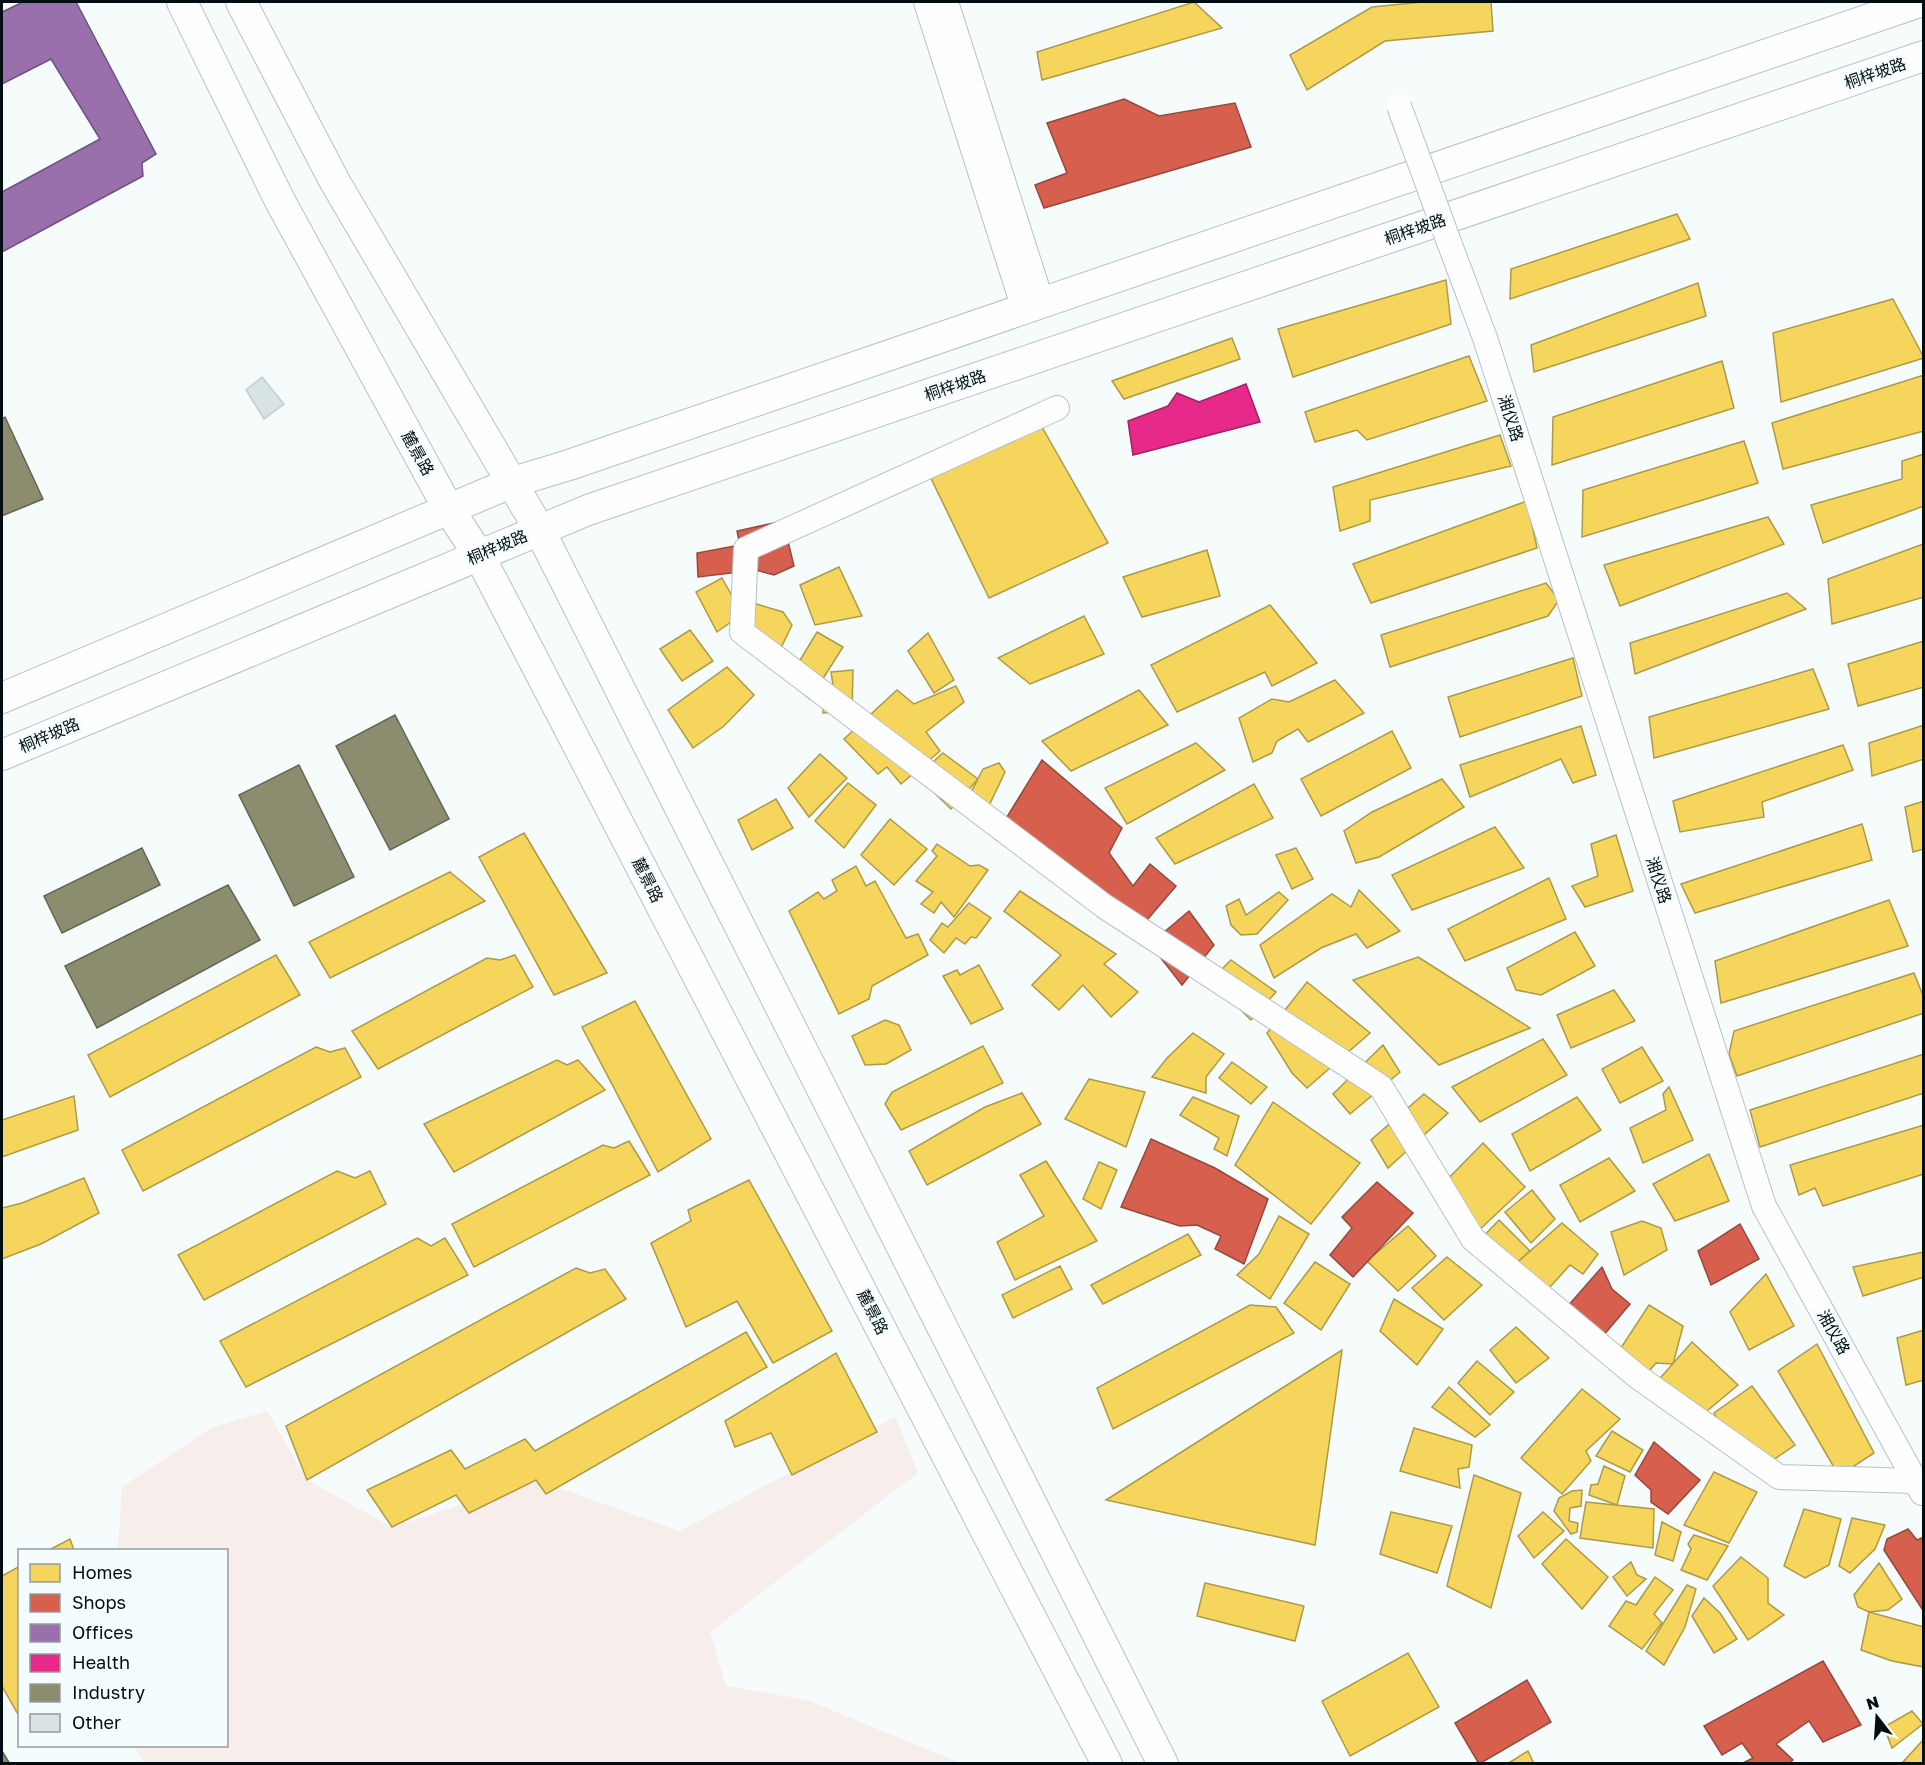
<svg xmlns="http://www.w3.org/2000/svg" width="1925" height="1765" font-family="'Golos Text','Noto Sans SC',sans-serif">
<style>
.green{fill:#f7edea}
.homes{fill:#f6d55c;stroke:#ac9a46;stroke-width:1.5}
.shops{fill:#d6604d;stroke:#96483c;stroke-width:1.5}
.offices{fill:#9970ab;stroke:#6b537d;stroke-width:1.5}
.health{fill:#e7298a;stroke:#a22166;stroke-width:1.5}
.industry{fill:#8c8c6e;stroke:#626653;stroke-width:1.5}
.building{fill:#d8e3e5;stroke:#c3cdd0;stroke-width:1.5}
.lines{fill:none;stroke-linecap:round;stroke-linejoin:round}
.minor-casing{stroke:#b7c1c4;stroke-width:26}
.major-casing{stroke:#b7c1c4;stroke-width:32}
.minor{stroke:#fefeff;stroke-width:24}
.major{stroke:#fefeff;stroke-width:30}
.minor-bridge-casing{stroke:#b7c1c4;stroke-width:26;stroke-linecap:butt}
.minor-bridge{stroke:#fefeff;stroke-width:24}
.labels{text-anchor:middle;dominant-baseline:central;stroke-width:6;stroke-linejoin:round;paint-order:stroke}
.street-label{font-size:16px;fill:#010f13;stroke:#f4fcfe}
</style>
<rect width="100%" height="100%" fill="#f6fbfc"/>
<path class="green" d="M267 1411 307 1480 392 1527 536 1480 680 1531 895 1417 918 1473 710 1632 726 1686 807 1700 960 1763H145L134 1746H226V1550H118L122 1487 211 1428Z"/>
<g class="homes">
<path d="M1194 2 1222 28 1042 80 1037 52Z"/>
<path d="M1422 2H1491L1493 31 1385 41 1307 90 1290 55 1372 7Z"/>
<path d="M1677 214 1690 239 1510 299 1511 269Z"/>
<path d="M1446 280 1451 324 1293 377 1278 329Z"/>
<path d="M1698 283 1706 316 1534 372 1531 345Z"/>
<path d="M1893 299 1924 358 1781 402 1773 333Z"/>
<path d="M1232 338 1240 359 1124 399 1112 381Z"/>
<path d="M1469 356 1487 401 1367 440 1357 430 1315 442 1305 412Z"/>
<path d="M1722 361 1734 408 1552 465 1553 417Z"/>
<path d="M1924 375V431L1783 469 1772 423Z"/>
<path d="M1034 413 1108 543 989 598 924 464Z"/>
<path d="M1500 435 1511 466 1370 500V521L1340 531 1333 487Z"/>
<path d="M1744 441 1758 483 1582 537 1583 490Z"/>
<path d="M1924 454V506L1823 543 1811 505 1902 479V461Z"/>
<path d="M1527 501 1537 548 1371 603 1353 564Z"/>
<path d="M1768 517 1784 544 1620 606 1604 565Z"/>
<path d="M1923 544 1924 597 1832 624 1828 579Z"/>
<path d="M1207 550 1220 596 1142 617 1123 577Z"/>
<path d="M839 567 862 616 815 625 800 585Z"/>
<path d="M722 578 742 614 717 632 696 592Z"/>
<path d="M1546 583 1559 600 1548 616 1390 667 1381 635Z"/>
<path d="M1787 593 1806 609 1635 674 1630 643Z"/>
<path d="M753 603 783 612 792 625 776 658 735 638Z"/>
<path d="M1270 605 1317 663 1272 686 1265 672 1177 712 1151 665Z"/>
<path d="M1084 616 1104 654 1030 684 998 658Z"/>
<path d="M690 630 713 661 682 681 660 649Z"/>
<path d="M817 632 843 647 810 699 788 680Z"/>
<path d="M928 633 954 680 934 693 908 651Z"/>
<path d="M1924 641V687L1858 706 1848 664Z"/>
<path d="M1573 658 1582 696 1460 737 1448 697Z"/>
<path d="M727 667 754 695 724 726 693 748 668 710Z"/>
<path d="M1813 669 1829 709 1654 758 1649 717Z"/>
<path d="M853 670 852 712 823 713V686L833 685 831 672Z"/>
<path d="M1335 680 1364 713 1308 742 1298 729 1277 741 1272 753 1253 762 1239 718 1272 699 1289 702Z"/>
<path d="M956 686 964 702 926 732 940 751 901 784 887 767 878 774 844 739 897 690 914 704Z"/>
<path d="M1139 690 1168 725 1071 771 1042 741Z"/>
<path d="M1924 725V759L1872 776 1869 743Z"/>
<path d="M1581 726 1596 775 1573 783 1561 759 1470 797 1460 765Z"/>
<path d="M1392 731 1411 768 1321 816 1301 779Z"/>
<path d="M1196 743 1225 770 1127 824 1105 788Z"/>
<path d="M1843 745 1853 770 1762 802 1764 817 1680 832 1673 801Z"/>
<path d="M943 753 978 779 951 809 917 776Z"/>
<path d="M820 754 847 778 809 817 788 788Z"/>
<path d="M999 763 1005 772 984 816 964 806 983 769Z"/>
<path d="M1442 779 1464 807 1379 857 1356 863 1344 831 1372 812Z"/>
<path d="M848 783 876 805 844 848 815 821Z"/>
<path d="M1254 784 1273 818 1175 864 1156 838Z"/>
<path d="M776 799 793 828 752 850 738 820Z"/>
<path d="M1924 801V849L1913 852 1905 807Z"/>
<path d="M890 819 927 849 894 885 861 855Z"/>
<path d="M1862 824 1872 860 1695 913 1681 884Z"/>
<path d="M1495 827 1524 868 1412 910 1392 875Z"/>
<path d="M524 833 607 973 554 995 479 857Z"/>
<path d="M1616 835 1633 891 1585 907 1572 886 1598 876 1591 844Z"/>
<path d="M937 844 970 866 979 865 988 870 954 917 941 902 934 913 921 904 933 892 916 881 937 856 932 851Z"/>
<path d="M1296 848 1313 879 1292 889 1276 855Z"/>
<path d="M856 866 866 886 875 881 906 938 918 934 928 955 872 986 869 999 839 1014 789 911 818 892 824 899 837 891 832 880Z"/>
<path d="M450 872 485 901 330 978 309 942Z"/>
<path d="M1549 878 1566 919 1465 961 1448 929Z"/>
<path d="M1359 890 1400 931 1367 948 1356 934 1321 948 1274 978 1260 945 1332 894 1351 907Z"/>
<path d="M1020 891 1116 954 1104 964 1138 992 1111 1017 1083 985 1059 1010 1032 985 1061 955 1004 911Z"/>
<path d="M1279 892 1288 900 1257 934 1241 935 1231 925 1226 906 1239 899 1246 915Z"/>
<path d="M1889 900 1908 946 1721 1003 1715 961Z"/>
<path d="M969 903 991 918 976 938 971 937 965 944 956 938 944 953 930 940 942 923 948 927Z"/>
<path d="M1575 932 1595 966 1541 995 1516 990 1507 968Z"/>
<path d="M276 955 300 995 110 1097 88 1055Z"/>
<path d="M515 955 533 987 378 1069 352 1031 487 958 500 960Z"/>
<path d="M1418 957 1530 1028 1439 1065 1353 980Z"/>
<path d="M1231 960 1276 992 1251 1020 1211 980Z"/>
<path d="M979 965 1003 1009 971 1024 943 976 957 970 960 975Z"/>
<path d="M1914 973 1924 998V1013L1737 1076 1729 1054 1734 1031Z"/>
<path d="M1307 982 1370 1033 1307 1088 1292 1073 1267 1033Z"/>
<path d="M1614 990 1635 1021 1571 1048 1557 1015Z"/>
<path d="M635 1001 711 1139 658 1172 582 1027Z"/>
<path d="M885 1020 899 1025 911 1050 886 1064 865 1065 852 1036Z"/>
<path d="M1193 1033 1224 1054 1206 1077V1093L1152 1077 1167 1058Z"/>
<path d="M1543 1039 1567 1075 1480 1122 1452 1087Z"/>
<path d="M1383 1045 1400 1072 1350 1114 1333 1094Z"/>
<path d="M983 1046 1003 1083 901 1130 885 1104 892 1092Z"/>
<path d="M316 1047 330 1052 345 1048 361 1077 143 1191 122 1150Z"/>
<path d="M1642 1047 1663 1081 1620 1103 1602 1069Z"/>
<path d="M1924 1054V1093L1760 1147 1750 1110Z"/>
<path d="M557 1060 567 1065 578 1060 605 1090 454 1172 424 1124Z"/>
<path d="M1232 1062 1267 1087 1251 1104 1219 1078Z"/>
<path d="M1089 1079 1145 1092 1126 1147 1065 1119Z"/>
<path d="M1669 1087 1693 1140 1643 1163 1630 1128 1666 1110 1663 1094Z"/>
<path d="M1022 1093 1041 1124 927 1185 909 1151 985 1107Z"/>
<path d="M1424 1094 1448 1113 1388 1168 1371 1140Z"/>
<path d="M74 1096 78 1130 2 1157V1120Z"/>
<path d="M1193 1097 1239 1116 1227 1156 1214 1149 1219 1138 1180 1115Z"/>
<path d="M1577 1097 1601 1130 1530 1171 1512 1134Z"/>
<path d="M1273 1102 1360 1163 1311 1224 1235 1165Z"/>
<path d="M1924 1125V1174L1823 1206 1815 1188 1799 1195 1790 1165Z"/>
<path d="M629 1141 650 1175 474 1267 452 1224 603 1145 614 1148Z"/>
<path d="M1483 1143 1525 1187 1477 1232 1438 1189Z"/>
<path d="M1709 1154 1729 1201 1675 1221 1653 1184Z"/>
<path d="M1609 1158 1635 1191 1580 1222 1560 1185Z"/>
<path d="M1046 1161 1097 1241 1015 1280 997 1242 1044 1216 1020 1175Z"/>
<path d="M1099 1162 1117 1170 1101 1209 1083 1199Z"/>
<path d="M337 1171 355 1178 370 1171 386 1204 204 1300 178 1255Z"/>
<path d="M84 1178 99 1213 41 1244 2 1259V1208L22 1203Z"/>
<path d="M749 1180 832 1331 773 1363 737 1301 686 1327 651 1243 691 1221 688 1210Z"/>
<path d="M1532 1190 1555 1219 1531 1243 1505 1212Z"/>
<path d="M1279 1216 1309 1234 1270 1299 1237 1275 1259 1254Z"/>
<path d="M1499 1220 1530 1251 1505 1273 1478 1242Z"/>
<path d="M1642 1221 1661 1228 1667 1250 1624 1275 1611 1232Z"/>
<path d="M1562 1223 1598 1254 1583 1274 1570 1265 1539 1299 1511 1268Z"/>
<path d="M1408 1226 1436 1256 1398 1291 1367 1261Z"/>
<path d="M1188 1234 1201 1255 1103 1304 1091 1285Z"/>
<path d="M417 1238 431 1246 445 1238 468 1275 246 1387 220 1341Z"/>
<path d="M1924 1252V1277L1863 1296 1853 1267Z"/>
<path d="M1447 1257 1482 1285 1444 1320 1412 1288Z"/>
<path d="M1315 1262 1350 1284 1321 1330 1284 1303Z"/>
<path d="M1060 1266 1072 1289 1013 1318 1002 1295Z"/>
<path d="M576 1268 590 1273 605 1269 626 1299 307 1480 286 1426Z"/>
<path d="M1766 1274 1794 1326 1749 1350 1730 1312Z"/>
<path d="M1394 1299 1443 1329 1417 1365 1380 1331Z"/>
<path d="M1250 1305 1276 1307 1294 1333 1113 1429 1097 1388Z"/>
<path d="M1649 1305 1683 1326 1673 1364 1656 1363 1638 1384 1611 1363Z"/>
<path d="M1516 1327 1549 1358 1516 1383 1490 1350Z"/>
<path d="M1924 1330V1380L1906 1385 1897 1338Z"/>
<path d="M746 1332 767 1367 546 1494 536 1480 469 1513 456 1495 392 1527 367 1490 451 1450 465 1469 525 1439 535 1451Z"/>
<path d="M1692 1342 1738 1385 1689 1426 1654 1385Z"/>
<path d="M1817 1344 1874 1453 1839 1476 1778 1371Z"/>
<path d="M1342 1350 1315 1545 1106 1500Z"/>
<path d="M836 1353 877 1432 792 1475 771 1433 735 1447 725 1421Z"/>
<path d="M1477 1361 1514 1392 1490 1415 1458 1383Z"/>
<path d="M1752 1386 1795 1445 1773 1460 1724 1432 1714 1413Z"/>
<path d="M1449 1387 1490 1425 1475 1437 1432 1407Z"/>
<path d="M1582 1389 1620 1419 1586 1451 1591 1461 1562 1494 1521 1458Z"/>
<path d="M1414 1428 1472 1445 1469 1467 1458 1469 1460 1488 1400 1471Z"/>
<path d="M1612 1431 1643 1450 1630 1472 1596 1456Z"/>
<path d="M1604 1466 1625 1476 1617 1505 1589 1495 1591 1485 1598 1484Z"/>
<path d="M1714 1472 1757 1492 1729 1543 1684 1525Z"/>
<path d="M1474 1475 1521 1493 1491 1608 1447 1586Z"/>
<path d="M1582 1490 1581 1506 1570 1508 1569 1521 1578 1523 1577 1532 1571 1534 1554 1511 1559 1498 1572 1491Z"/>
<path d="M1586 1502 1654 1509 1653 1548 1580 1538Z"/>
<path d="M1804 1509 1841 1519 1829 1565 1805 1578 1784 1566Z"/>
<path d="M1391 1512 1452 1526 1437 1573 1380 1554Z"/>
<path d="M1543 1512 1564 1531 1534 1558 1518 1536Z"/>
<path d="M1852 1518 1885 1525 1875 1549 1850 1573 1839 1566Z"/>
<path d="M1662 1522 1681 1532 1673 1561 1655 1555Z"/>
<path d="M1694 1535 1728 1546 1707 1580 1681 1570 1691 1549 1688 1544Z"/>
<path d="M70 1539 74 1550H49Z"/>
<path d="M1566 1539 1608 1577 1582 1609 1542 1564Z"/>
<path d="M1741 1557 1768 1578V1603L1784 1615 1748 1640 1713 1586Z"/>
<path d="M1631 1562 1637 1575 1646 1579 1627 1596 1613 1577Z"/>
<path d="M1879 1563 1902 1599 1888 1610 1869 1612 1858 1607 1854 1595Z"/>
<path d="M20 1566V1718L2 1686V1576Z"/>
<path d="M1655 1577 1673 1590 1654 1614 1662 1623 1642 1649 1609 1626 1626 1601 1636 1605Z"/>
<path d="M1205 1583 1304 1606 1295 1641 1197 1616Z"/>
<path d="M1687 1585 1696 1589 1685 1627 1664 1665 1646 1651Z"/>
<path d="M1704 1598 1720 1613 1737 1639 1714 1653 1692 1616Z"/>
<path d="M1869 1612 1924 1627V1667L1892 1661 1861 1650Z"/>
<path d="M1408 1653 1439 1707 1350 1756 1322 1701Z"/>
<path d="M1912 1711 1923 1724 1892 1748 1884 1727Z"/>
<path d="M1924 1739V1764L1903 1762Z"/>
<path d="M1528 1751 1534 1764H1507Z"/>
</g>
<g class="shops">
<path d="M1124 99 1159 116 1235 103 1251 147 1044 208 1035 185 1067 173 1047 123Z"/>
<path d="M783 521 794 566 774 575 756 570 698 577 697 553 740 545 737 531Z"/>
<path d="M1042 760 1122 828 1109 853 1133 886 1150 864 1176 886 1135 934 994 838Z"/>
<path d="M1189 911 1214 945 1182 985 1150 944Z"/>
<path d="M1151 1139 1215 1168 1268 1199 1244 1264 1215 1249 1221 1236 1197 1225 1180 1226 1121 1207Z"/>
<path d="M1377 1182 1413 1213 1353 1277 1330 1255 1352 1228 1342 1217Z"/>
<path d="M1740 1224 1759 1259 1711 1285 1698 1251Z"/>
<path d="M1602 1267 1612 1289 1630 1304 1591 1350 1560 1315Z"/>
<path d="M1654 1442 1700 1480 1668 1514 1651 1502V1490L1635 1475Z"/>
<path d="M1908 1529 1917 1540 1924 1537V1612L1884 1550 1887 1539Z"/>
<path d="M1823 1661 1861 1725 1823 1742 1809 1721 1776 1744 1793 1760 1788 1764H1741L1753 1758 1742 1743 1722 1755 1704 1726Z"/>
<path d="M1527 1680 1551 1722 1479 1764 1455 1723Z"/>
</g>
<path class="offices" d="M23 2H76L156 154 142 163 143 176 2 252V192L100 139 51 59 2 84V12Z"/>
<path class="health" d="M1246 384 1260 422 1133 455 1128 421 1168 406 1177 393 1199 402Z"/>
<g class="industry">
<path d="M5 417 43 499 2 516V419Z"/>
<path d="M395 715 449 819 390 850 336 746Z"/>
<path d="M299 765 354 877 294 906 239 795Z"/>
<path d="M142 848 160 885 62 933 44 896Z"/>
<path d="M228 885 260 940 97 1028 65 966Z"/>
<path d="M2 1751 10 1764H2Z"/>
</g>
<path class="building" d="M262 377 284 404 264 419 246 390Z"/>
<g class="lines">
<defs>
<g id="minor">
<path d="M926 2 1024 309"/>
<path d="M946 2 1042 303"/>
<path d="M1449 242 1485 338 1764 1206 1922 1493"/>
<path d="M1057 408 746 549 742 632 1104 906 1381 1087 1473 1239 1638 1377 1779 1477 1916 1481"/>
</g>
<g id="major">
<path d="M182 2 280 201 449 510 479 555 1107 1764"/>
<path d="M241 2 335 182 539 529 1163 1764"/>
<path d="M2 698 513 482 569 465 1919 2"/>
<path d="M2 755 588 510 1924 56"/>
</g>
</defs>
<use href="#minor" class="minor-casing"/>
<use href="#major" class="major-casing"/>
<use href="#minor" class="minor"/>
<use href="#major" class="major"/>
<defs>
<path id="minor-bridge" d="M1399 106 1449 242"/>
</defs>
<use href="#minor-bridge" class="minor-bridge-casing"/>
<use href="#minor-bridge" class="minor-bridge"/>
</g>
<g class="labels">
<g class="street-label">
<text transform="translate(1875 73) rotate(-19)">桐梓坡路</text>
<text transform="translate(1415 229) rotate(-19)">桐梓坡路</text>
<text transform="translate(955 385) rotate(-19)">桐梓坡路</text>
<text transform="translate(1511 418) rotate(72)">湘仪路</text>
<text transform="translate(418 453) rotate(61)">麓景路</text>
<text transform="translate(497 547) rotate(-23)">桐梓坡路</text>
<text transform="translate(49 735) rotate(-23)">桐梓坡路</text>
<text transform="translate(648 880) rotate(63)">麓景路</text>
<text transform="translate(1659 880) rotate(72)">湘仪路</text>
<text transform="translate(873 1312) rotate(63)">麓景路</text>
<text transform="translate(1834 1332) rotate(61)">湘仪路</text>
</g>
</g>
<rect width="1925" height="1765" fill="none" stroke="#010f13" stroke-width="6"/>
<rect x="18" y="1549" width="210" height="198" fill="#f4fcfe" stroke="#939da0" stroke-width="1.5"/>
<rect x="30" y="1564" width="30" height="18" fill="#f6d55c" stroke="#939da0" stroke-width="1.5"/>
<text x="72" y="1579" font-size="18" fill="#010f13">Homes</text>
<rect x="30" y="1594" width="30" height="18" fill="#d6604d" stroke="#939da0" stroke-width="1.5"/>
<text x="72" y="1609" font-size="18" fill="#010f13">Shops</text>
<rect x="30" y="1624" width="30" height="18" fill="#9970ab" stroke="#939da0" stroke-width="1.5"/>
<text x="72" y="1639" font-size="18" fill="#010f13">Offices</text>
<rect x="30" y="1654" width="30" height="18" fill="#e7298a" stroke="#939da0" stroke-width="1.5"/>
<text x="72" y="1669" font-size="18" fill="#010f13">Health</text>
<rect x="30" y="1684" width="30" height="18" fill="#8c8c6e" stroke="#939da0" stroke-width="1.5"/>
<text x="72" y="1699" font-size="18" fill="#010f13">Industry</text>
<rect x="30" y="1714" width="30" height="18" fill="#d8e3e5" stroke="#939da0" stroke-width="1.5"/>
<text x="72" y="1729" font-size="18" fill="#010f13">Other</text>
<g transform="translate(1877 1717) rotate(343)" stroke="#f4fcfe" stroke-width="4.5" paint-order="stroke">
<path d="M0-4.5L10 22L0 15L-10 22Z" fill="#010f13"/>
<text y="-9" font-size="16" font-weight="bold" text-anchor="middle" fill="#010f13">N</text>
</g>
</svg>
